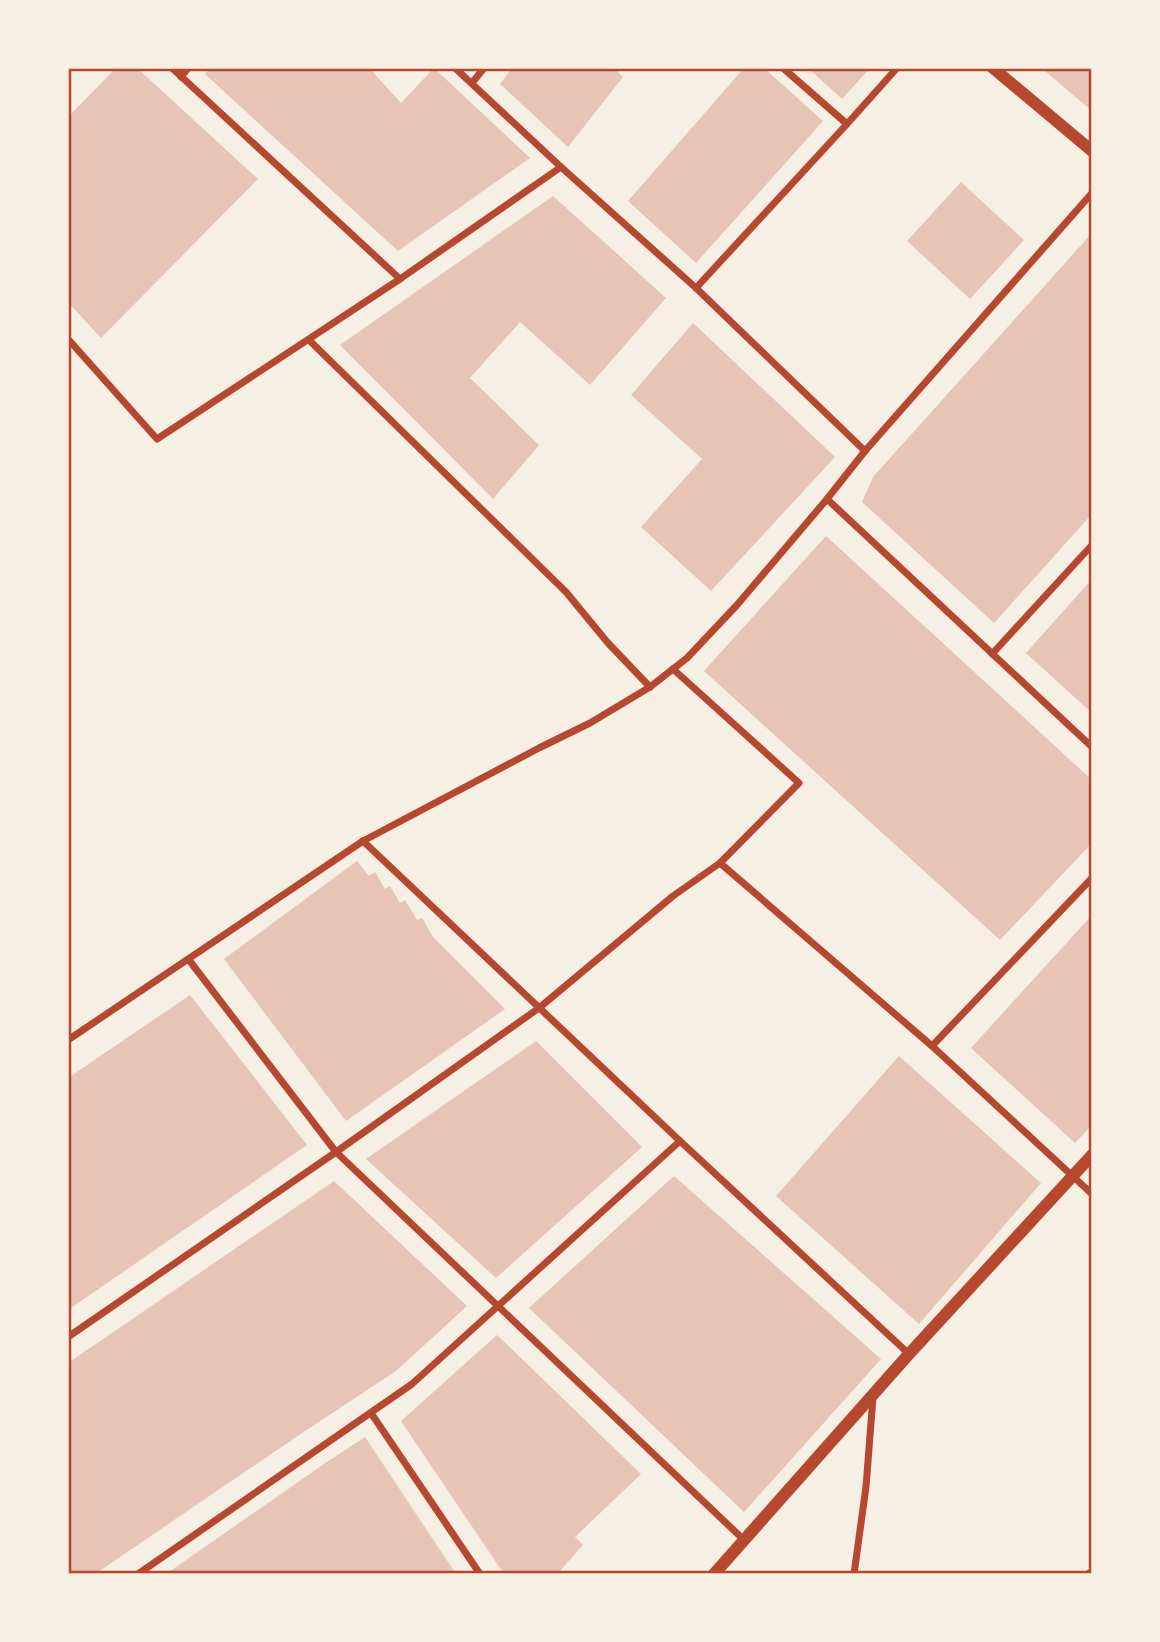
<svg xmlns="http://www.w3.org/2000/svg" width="1160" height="1642" font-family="'Sofia Sans Condensed',sans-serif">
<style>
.building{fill:#e6c5b7}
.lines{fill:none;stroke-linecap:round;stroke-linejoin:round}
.minor{stroke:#b5482f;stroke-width:7}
.tertiary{stroke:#b5482f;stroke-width:12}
.neatline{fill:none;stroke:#b5482f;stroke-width:2.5}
</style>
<rect width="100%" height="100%" fill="#f6efe4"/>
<g class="building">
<path d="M116 68H137L258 179 101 338 68 302V117Z"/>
<path d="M210 68H369L401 103 434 68 530 158 398 251 205 74Z"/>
<path d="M512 68H614L623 77 568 147 500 84Z"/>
<path d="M744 68H764L823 121 696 263 628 201Z"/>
<path d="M808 68H870L842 99Z"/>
<path d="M1042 68H1092V111L1045 71Z"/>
<path d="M961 182 1024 240 970 299 907 241Z"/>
<path d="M553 196 666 298 590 385 520 322 470 378 539 445 493 499 340 345Z"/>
<path d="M1092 233V514L994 623 862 502 873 477Z"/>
<path d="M693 323 835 457 711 591 641 527 702 459 631 395Z"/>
<path d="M826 536 1092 780V843L1000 940 704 671Z"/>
<path d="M1092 579V713L1026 653Z"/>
<path d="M357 861 369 876 375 872 385 889 390 886 400 903 405 900 417 920 422 918 433 937 505 1009 346 1121 224 959Z"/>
<path d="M1092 915V1125L1075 1143 971 1048Z"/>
<path d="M190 995 307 1145 68 1310V1078Z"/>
<path d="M536 1041 642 1147 496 1278 366 1159Z"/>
<path d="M899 1056 1041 1183 919 1324 776 1196Z"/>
<path d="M674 1176 881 1359 744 1512 529 1308Z"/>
<path d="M334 1181 467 1306 396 1371 305 1431 95 1574H68V1363Z"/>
<path d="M497 1335 641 1474 575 1537 583 1545 557 1574H504L401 1421Z"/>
<path d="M365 1437 456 1574H166L324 1464Z"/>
</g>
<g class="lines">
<g class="minor">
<path d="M172 68 400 279"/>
<path d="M455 68 561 167 696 288 865 451"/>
<path d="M783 68 847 124"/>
<path d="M181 77 188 68"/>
<path d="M472 83 484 68"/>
<path d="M696 288 847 124 897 68"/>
<path d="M68 339 157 439 400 279 561 167"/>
<path d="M309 340 566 592 608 643 650 687"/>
<path d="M827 499 1092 747"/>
<path d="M992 654 1092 545"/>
<path d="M363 841 680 1141 909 1354"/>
<path d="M720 863 932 1046 1092 1194"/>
<path d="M189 960 336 1152 744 1540"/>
<path d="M68 1040 363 841 539 748 590 723 650 687 687 658 737 605 827 499 865 451 1092 193"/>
<path d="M932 1046 1092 878"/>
<path d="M68 1337 336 1152 539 1008 673 896 720 863 799 783 673 669"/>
<path d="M371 1413 480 1574"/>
<path d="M138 1574 412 1384 680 1141"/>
<path d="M854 1574 866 1487 873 1397"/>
<path d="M1088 1574 1092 1572"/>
</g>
<g class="tertiary">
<path d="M993 68 1092 151"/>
<path d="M714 1574 909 1354 1092 1155"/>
</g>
</g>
<rect width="1160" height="1642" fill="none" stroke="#f6efe4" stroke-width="140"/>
<rect x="70" y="70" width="1020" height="1502" class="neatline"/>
</svg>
